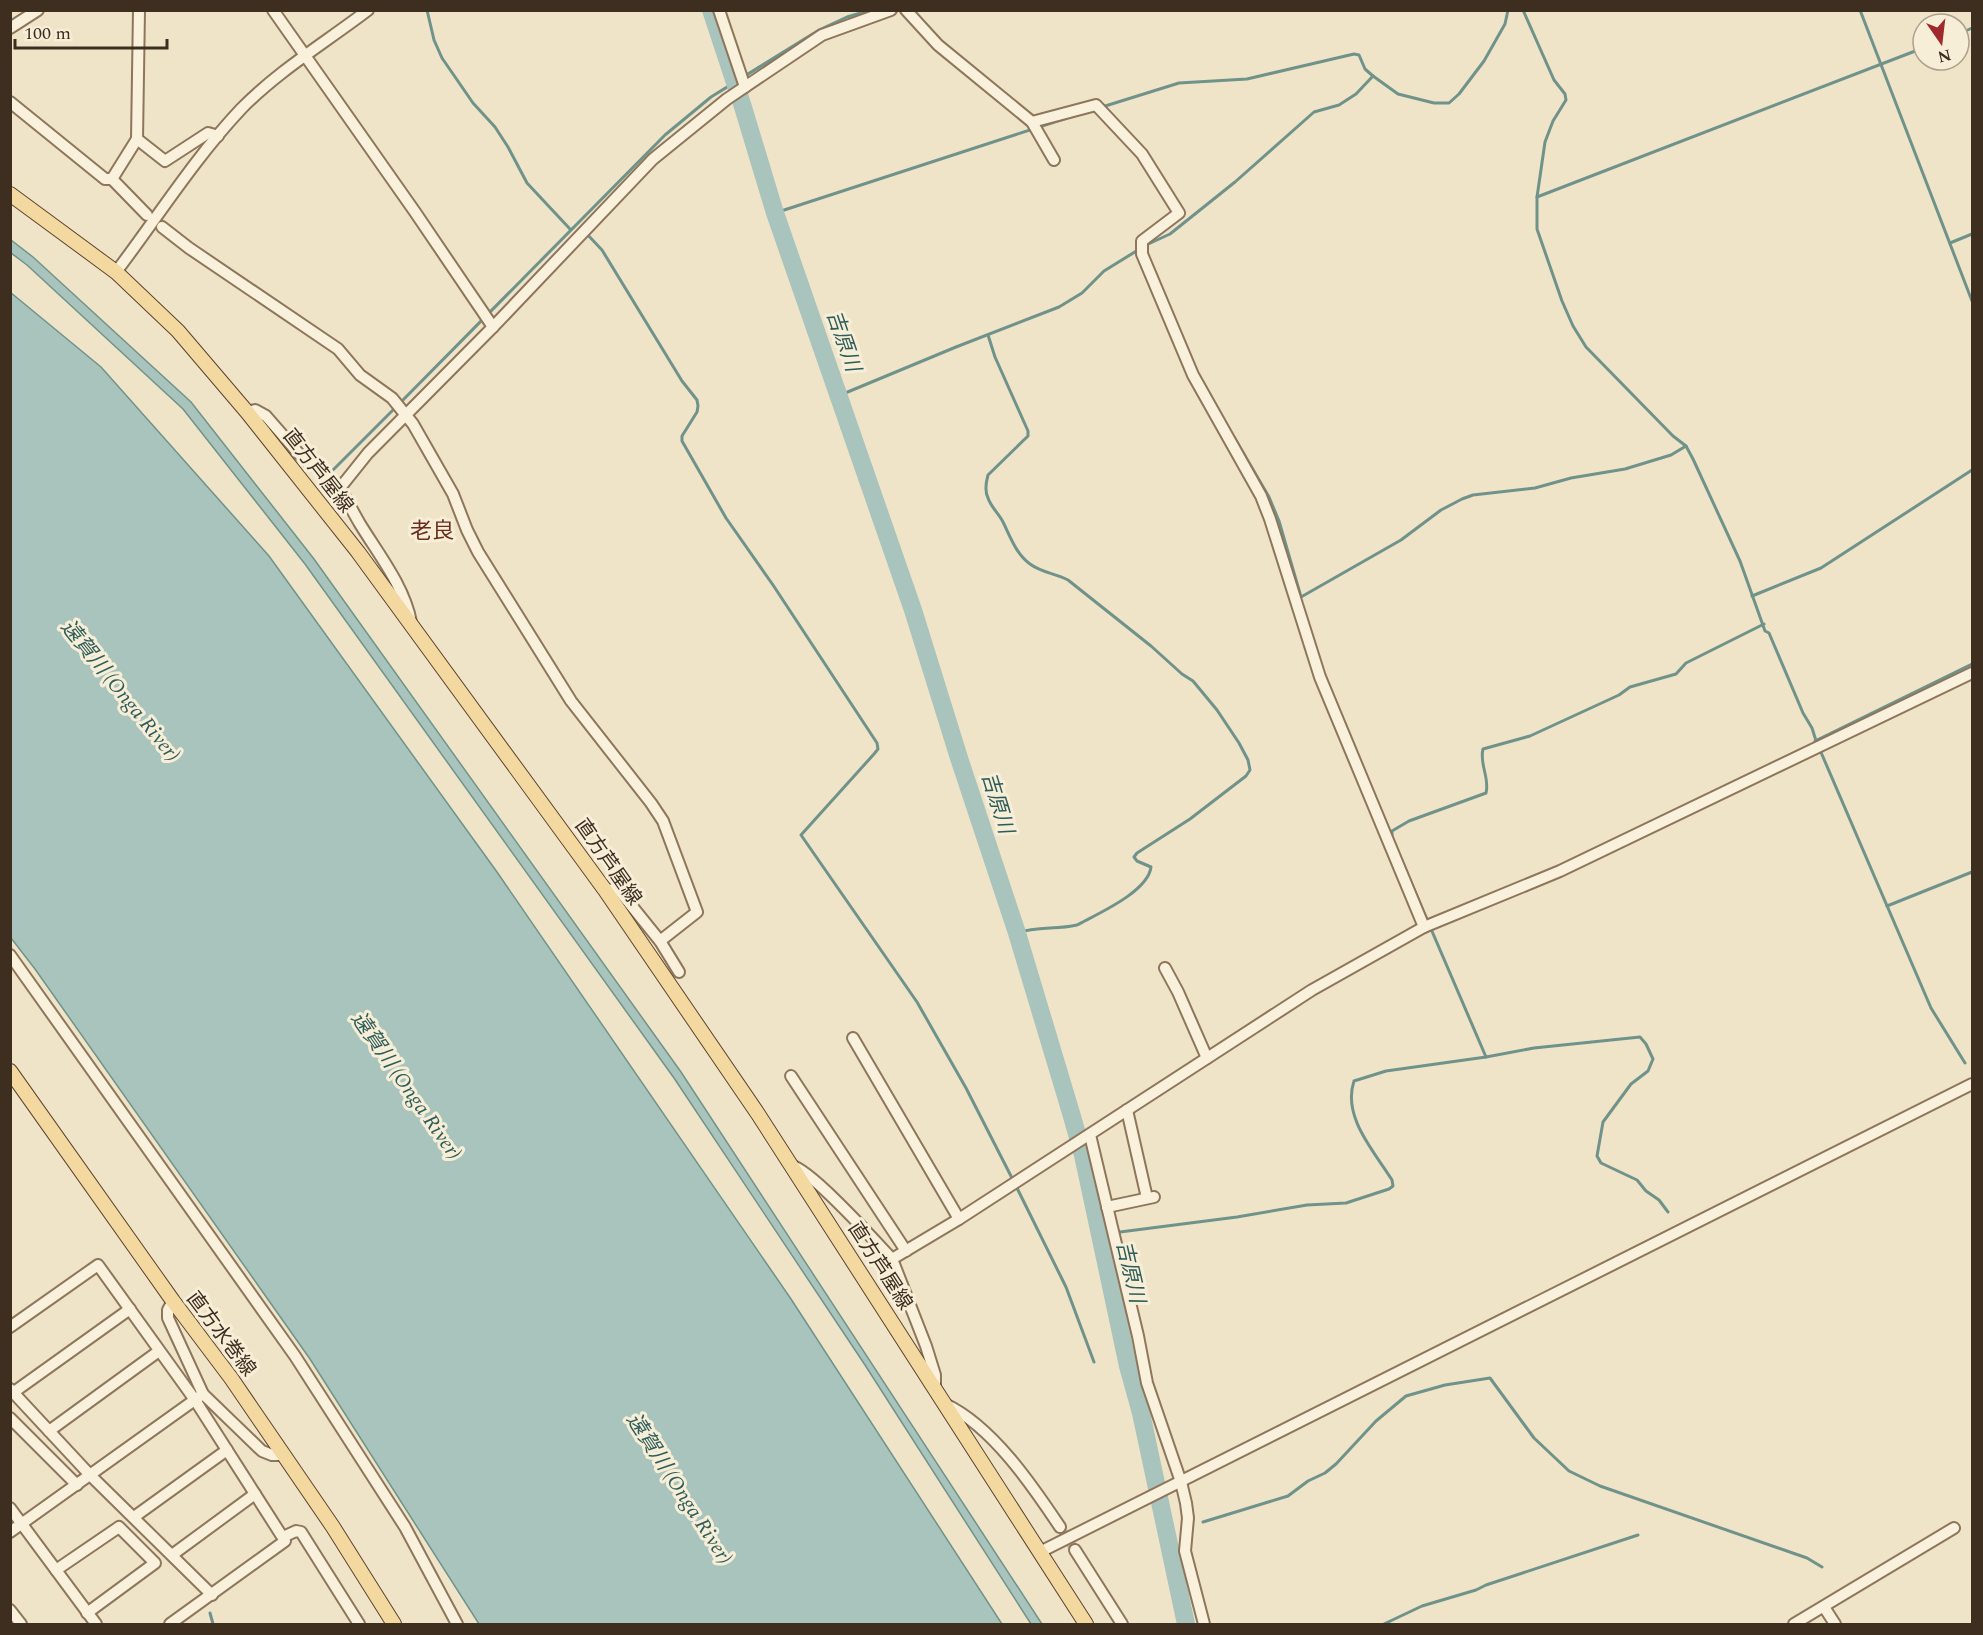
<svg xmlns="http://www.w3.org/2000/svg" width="1983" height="1635" font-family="Spectral,'Noto Sans JP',serif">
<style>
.water{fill:#a9c4bc;stroke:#6f938a;stroke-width:1.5}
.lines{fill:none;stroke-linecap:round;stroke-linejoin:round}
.stream{stroke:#6f938a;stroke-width:3}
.river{stroke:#a9c4bc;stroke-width:18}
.minor-tunnel{stroke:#ccc0a6;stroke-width:10;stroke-dasharray:10 5;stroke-linecap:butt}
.minor-casing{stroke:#8d765c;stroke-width:14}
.major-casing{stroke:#5b4430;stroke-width:16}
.minor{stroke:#faf1dc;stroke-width:10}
.major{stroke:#f3d9a0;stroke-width:14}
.labels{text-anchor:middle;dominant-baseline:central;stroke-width:6;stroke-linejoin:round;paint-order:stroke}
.street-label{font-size:20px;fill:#3d2e20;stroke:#f7eed8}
.water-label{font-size:21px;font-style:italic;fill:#2f5d5a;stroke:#f7eed8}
.quarter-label{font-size:22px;fill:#6b2e1e;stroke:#f7eed8}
</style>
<rect width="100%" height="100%" fill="#f0e4c8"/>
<g class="water">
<path d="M11 240 33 257 191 402 314 559 681 1072 1042 1624H1031L865 1365 674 1078 305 564 183 409 27 265 11 253Z"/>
<path d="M10 292 101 367 269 556 497 872 791 1299 1002 1624H479L310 1359 35 969 11 938Z"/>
</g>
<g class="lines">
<g class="stream">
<path d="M427 10 434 40 442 58 473 103 495 127 508 147 527 183 570 229"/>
<path d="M1523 10 1554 80 1565 94 1566 100 1553 121 1545 142 1537 197V229L1562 301 1573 326 1586 347 1673 436 1686 446 1693 459 1740 561 1765 631 1769 633 1803 713 1812 728 1817 744"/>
<path d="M1860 10 1972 301"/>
<path d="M1959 34 1972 28"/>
<path d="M1102 107 1179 83 1247 79 1354 54 1359 55 1365 69 1373 76"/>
<path d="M1039 127 1067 118"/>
<path d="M1537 197 1923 48"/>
<path d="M775 213 1033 129"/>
<path d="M586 233 602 250 682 381 697 400 698 406 697 412 682 436V441L726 518 773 585 877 743 878 749 874 754 801 835 917 1002 966 1088 1013 1180"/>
<path d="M1950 243 1972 234"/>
<path d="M1144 246 1170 234 1235 182 1314 112 1339 105 1356 94 1373 76 1398 94 1434 103H1449L1459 94 1484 61 1505 24 1508 10"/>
<path d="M988 335 995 357 1028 431V436L988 475C986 482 985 492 988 498 991 507 999 514 1003 522 1010 536 1016 554 1030 564 1042 573 1055 573 1068 580L1151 646 1182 674 1193 681 1217 710 1239 743 1248 760 1250 770 1246 776 1190 819 1137 853 1134 857 1137 861 1151 867C1148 892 1097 914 1077 925 1056 930 1038 926 1017 933"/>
<path d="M838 396 956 347 1059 307 1082 293 1104 271 1138 250"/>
<path d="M400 403 665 135 711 97 819 30 847 17 871 10"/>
<path d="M1234 437 1269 497 1279 521 1301 597 1401 540 1441 510 1462 499 1473 495 1535 488 1571 478 1625 469 1671 455 1686 446"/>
<path d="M333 470 396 407"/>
<path d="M1752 596 1821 568 1972 470"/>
<path d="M1815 741 1972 664"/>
<path d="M1820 750 1931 1008 1965 1063"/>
<path d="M1392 838V831L1409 821 1486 793C1490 778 1479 764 1483 749L1530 736 1619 695 1630 687 1676 674 1686 663 1764 624"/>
<path d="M1404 866 1486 1057"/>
<path d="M1887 906 1972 872"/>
<path d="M1016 1186 1066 1287 1094 1362"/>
<path d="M1120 1232 1237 1217 1307 1205 1346 1203 1389 1189 1393 1186 1392 1180C1374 1151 1342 1117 1354 1081L1386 1071 1486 1057 1534 1048 1640 1037 1646 1044 1653 1059 1648 1071 1631 1084 1603 1122 1597 1156 1601 1163 1637 1180 1646 1191 1659 1200 1668 1212"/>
<path d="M1203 1522 1288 1496 1308 1481 1325 1473 1336 1464 1376 1421 1406 1396 1445 1385 1490 1378 1534 1438 1569 1471 1600 1486 1807 1558 1822 1567"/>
<path d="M1166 1533 1173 1531"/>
<path d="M210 1613 213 1624"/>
<path d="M1384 1624 1422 1606 1476 1590 1486 1585 1638 1535"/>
</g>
<path class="river" d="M711 10 743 107 775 213 913 610 959 758 1017 933 1071 1113 1083 1155 1128 1366 1141 1413 1186 1624"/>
<path class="minor-tunnel" d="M1060 1527 1075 1550"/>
<defs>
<g id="minor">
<path d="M273 10 415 212 493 327"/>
<path d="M719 10 745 87"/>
<path d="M906 10 938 45 1032 122 1054 160"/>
<path d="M10 28 38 10"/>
<path d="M10 102 105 179H112L147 215"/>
<path d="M1032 122 1096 105 1142 154 1179 213 1142 241V254L1193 375 1261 496 1270 519 1320 677 1424 927"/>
<path d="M137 139 165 161 208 133 218 136"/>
<path d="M112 179 137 139 139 10"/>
<path d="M162 227 189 248 338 349 360 375 392 398 413 424 453 494 467 530 478 552 571 701 651 803 663 821 697 912 660 941"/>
<path d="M116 272C157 218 194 159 241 109 278 71 326 42 368 10"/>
<path d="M247 412 255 410 266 416 301 456 321 470 340 488"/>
<path d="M411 622C404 586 379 555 360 524 353 512 347 500 340 488L368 453 493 327 653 159 727 99 822 35 891 10"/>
<path d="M605 890 618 889 660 941 679 972"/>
<path d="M10 955 295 1356 405 1527 457 1624"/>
<path d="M1165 968 1178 992 1207 1058"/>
<path d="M853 1038 959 1219"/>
<path d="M791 1076 906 1251"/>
<path d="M1127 1110 1147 1198"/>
<path d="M1090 1135 1138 1336 1147 1383 1181 1482 1186 1503 1188 1518 1185 1551 1204 1624"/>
<path d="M792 1166C810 1169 876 1242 892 1259"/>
<path d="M1107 1207 1154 1197"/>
<path d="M173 1301 168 1310V1318L203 1394 262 1451 272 1455H283"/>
<path d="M10 1327 98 1265 195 1400 285 1541 170 1624"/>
<path d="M935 1388V1375L926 1346 892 1259 959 1219 1312 990 1424 927 1560 871 1972 673"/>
<path d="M10 1389 90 1475 212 1595"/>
<path d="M14 1392 130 1309"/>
<path d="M945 1404C992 1426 1032 1485 1060 1527"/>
<path d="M10 1418 77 1485"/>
<path d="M49 1431 159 1351"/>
<path d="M10 1508 96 1624"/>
<path d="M134 1517 227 1450"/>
<path d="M10 1532 203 1394"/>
<path d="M283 1537 296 1531 301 1532 359 1624"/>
<path d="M1075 1550 1122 1624"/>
<path d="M1040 1552 1972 1084"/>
<path d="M172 1555 255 1494"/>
<path d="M56 1570 119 1527 155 1563 87 1613"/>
<path d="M1824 1607 1835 1624"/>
<path d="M10 1610 21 1624"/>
<path d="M1794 1624 1954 1528"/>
</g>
<g id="major">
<path d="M10 194 116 272 178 331 247 412 358 552 605 890 758 1114 1086 1624"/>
<path d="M10 1071 173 1301 231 1378 333 1527 394 1624"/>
</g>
</defs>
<use href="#minor" class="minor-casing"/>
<use href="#major" class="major-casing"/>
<use href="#minor" class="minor"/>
<use href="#major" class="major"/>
</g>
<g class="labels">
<g class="street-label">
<text transform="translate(318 471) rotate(52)">直方芦屋線</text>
<text transform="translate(608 862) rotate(55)">直方芦屋線</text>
<text transform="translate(880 1266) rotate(57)">直方芦屋線</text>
<text transform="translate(221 1334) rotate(53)">直方水巻線</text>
</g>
<g class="water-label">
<text transform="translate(843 341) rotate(71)">吉原川</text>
<text transform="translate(120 691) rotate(51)">遠賀川 (Onga River)</text>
<text transform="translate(997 803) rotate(73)">吉原川</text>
<text transform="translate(406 1086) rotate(55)">遠賀川 (Onga River)</text>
<text transform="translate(1130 1272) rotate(77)">吉原川</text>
<text transform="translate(679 1489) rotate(57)">遠賀川 (Onga River)</text>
</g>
<g class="quarter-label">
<text x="432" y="531">老良</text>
</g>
</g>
<rect width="1983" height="1635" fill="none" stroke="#3d2e20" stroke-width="24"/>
<g transform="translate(1941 42) rotate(166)"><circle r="28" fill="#f7eed8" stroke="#ada18e" stroke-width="1.5"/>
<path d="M0-4.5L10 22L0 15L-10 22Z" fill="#9e2a2b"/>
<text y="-9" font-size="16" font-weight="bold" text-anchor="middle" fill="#3d2e20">N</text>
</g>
<path d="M15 39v9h152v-9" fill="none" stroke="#3d2e20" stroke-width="3"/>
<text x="24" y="39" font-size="18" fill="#3d2e20" stroke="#f7eed8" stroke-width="4.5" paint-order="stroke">100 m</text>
</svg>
